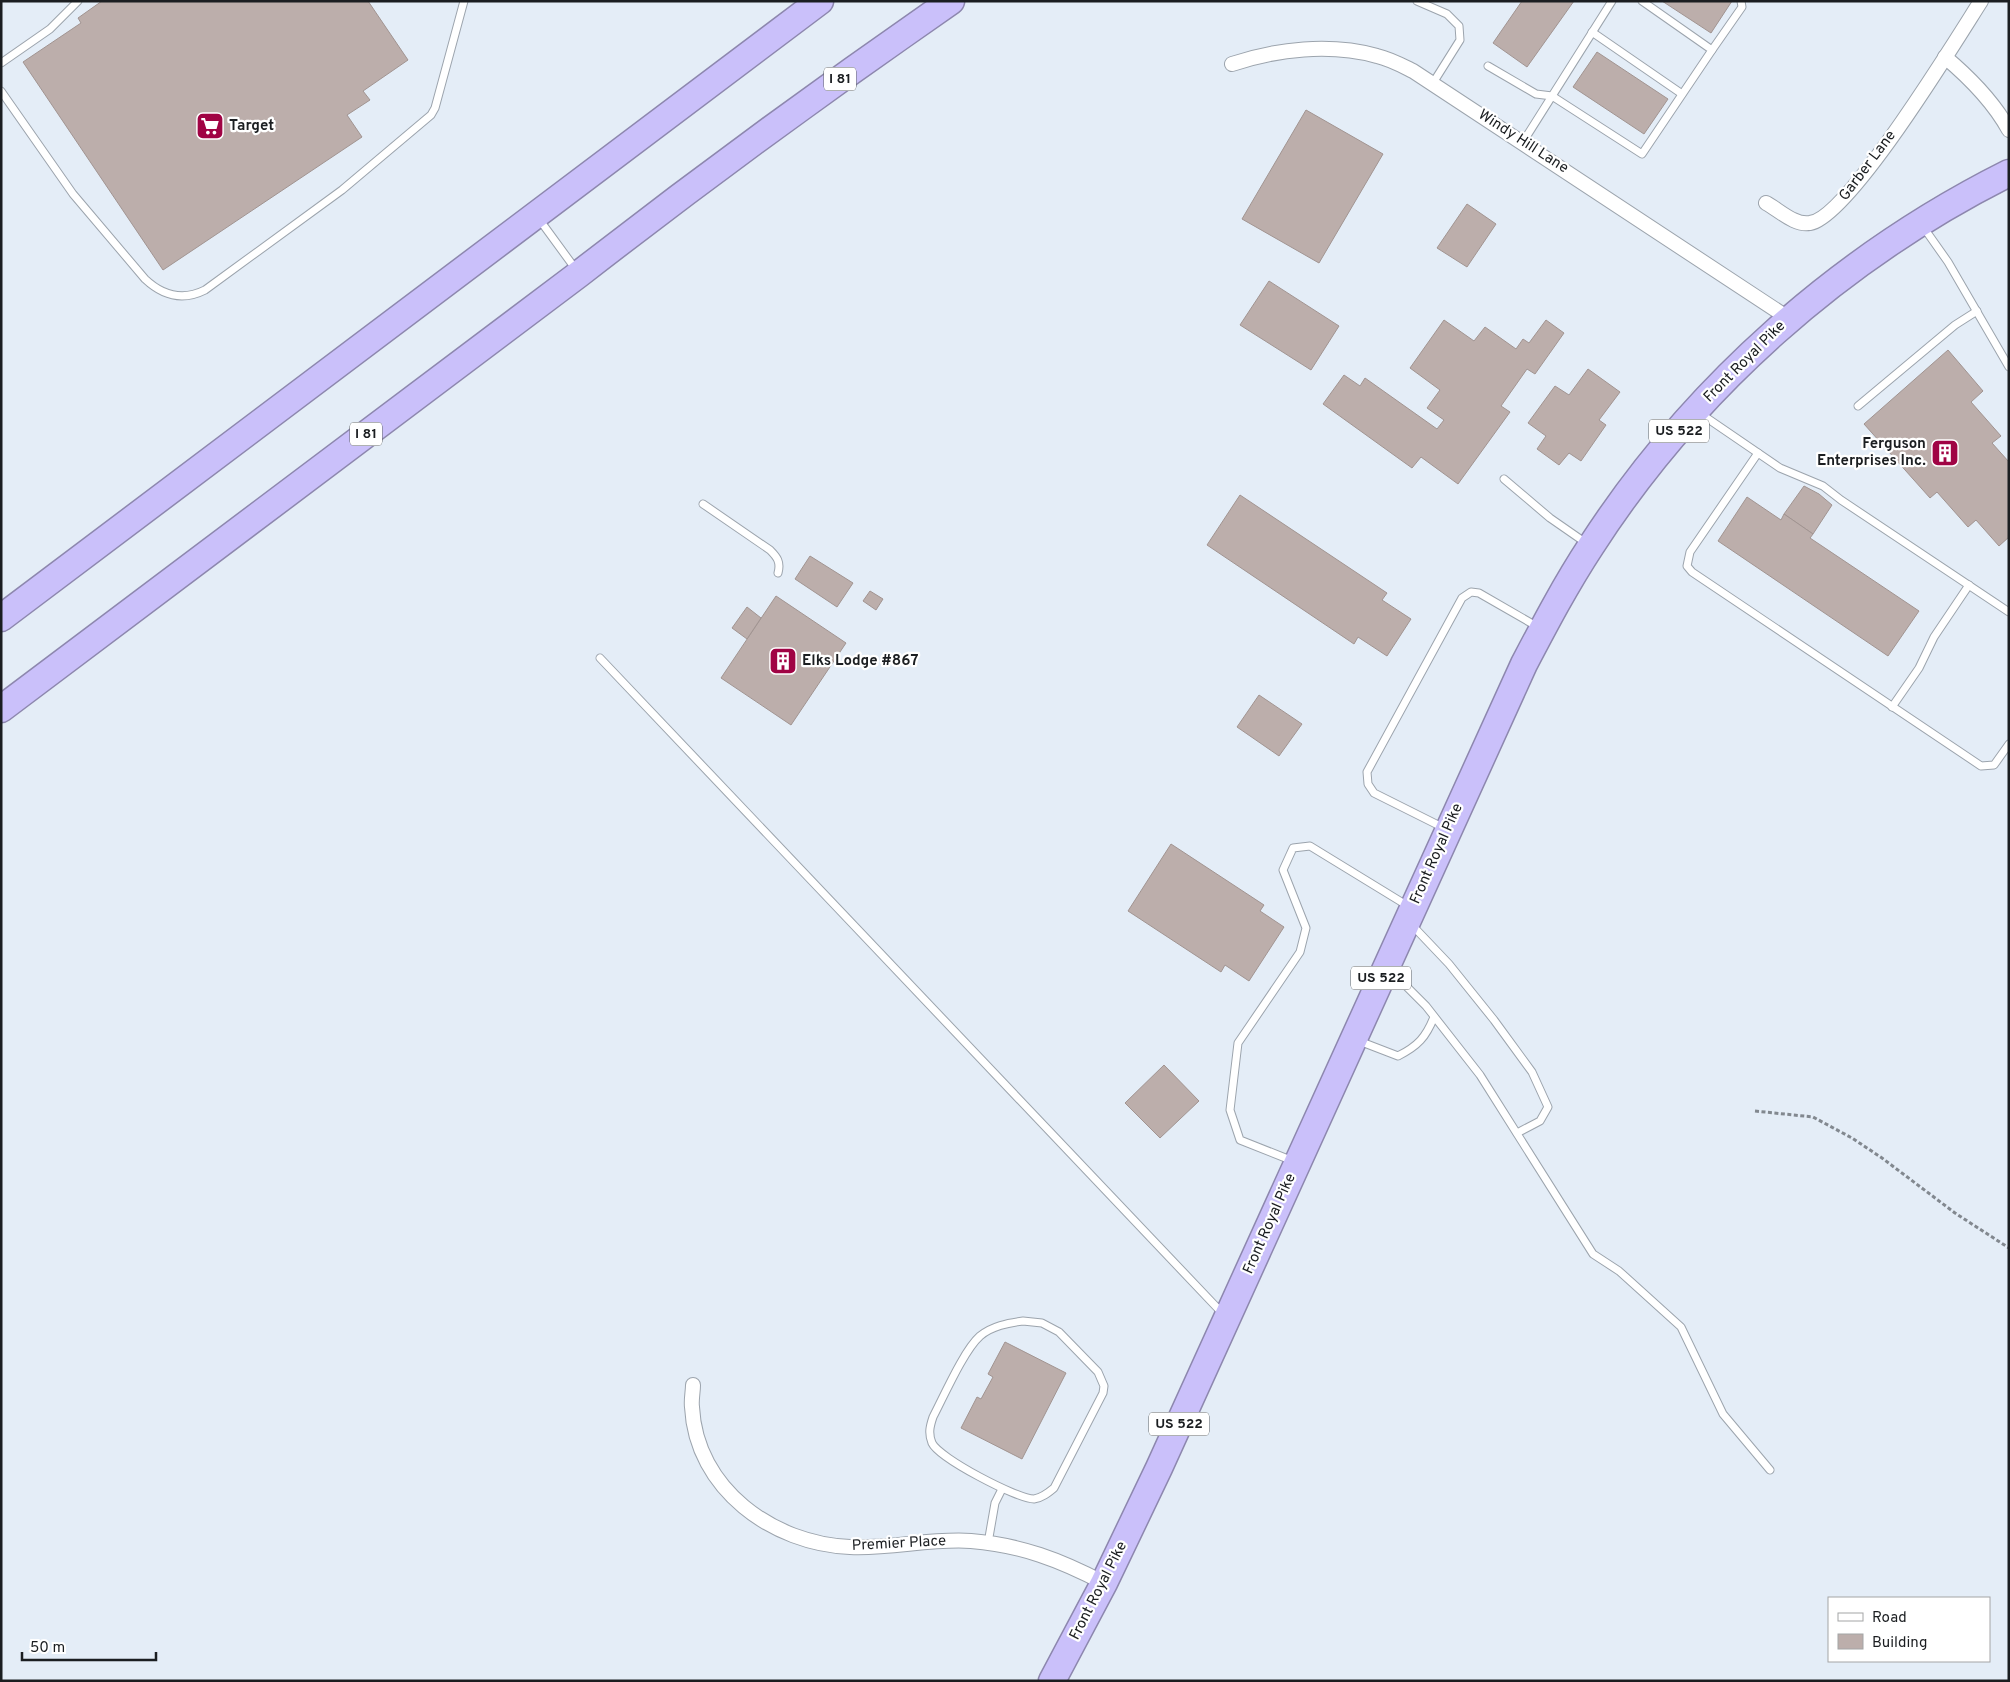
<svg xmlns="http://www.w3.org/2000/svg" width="2010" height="1682" font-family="Overpass,sans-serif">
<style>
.building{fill:#bcaeab;stroke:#a19491}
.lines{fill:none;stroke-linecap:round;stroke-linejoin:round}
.lane-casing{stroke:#9ca4ad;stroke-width:9}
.street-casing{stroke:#9ca4ad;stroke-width:16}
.highway-casing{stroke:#8d87ae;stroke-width:29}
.path{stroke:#82888f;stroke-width:3;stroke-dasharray:4 2.5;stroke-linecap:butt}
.lane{stroke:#fff;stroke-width:7}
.street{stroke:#fff;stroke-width:14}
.highway{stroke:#cac0fa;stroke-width:26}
.labels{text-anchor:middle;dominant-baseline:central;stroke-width:4.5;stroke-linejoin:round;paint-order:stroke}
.shield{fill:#fff;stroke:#5f6264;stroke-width:1}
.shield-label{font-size:14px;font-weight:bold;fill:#1b1e21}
.poi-label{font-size:15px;font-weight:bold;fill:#1b1e21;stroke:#fff;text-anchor:start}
.street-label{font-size:15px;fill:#1b1e21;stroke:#fff}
</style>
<rect width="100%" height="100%" fill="#e4edf7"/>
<g class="building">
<path d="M102 1H368L408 60 363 91 370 100 347 115 362 137 163 270 23 62 81 23 78 18Z"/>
<path d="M1522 1H1574L1527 67 1493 43Z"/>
<path d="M1662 1H1732L1711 33Z"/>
<path d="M1597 52 1668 99 1644 134 1573 87Z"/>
<path d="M1306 110 1383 154 1319 263 1242 219Z"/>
<path d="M1467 204 1496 224 1467 267 1437 248Z"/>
<path d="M1269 281 1339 326 1311 370 1240 325Z"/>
<path d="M1444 320 1474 341 1485 327 1516 349 1523 339 1529 343 1546 320 1564 333 1535 374 1527 369 1501 406 1510 412 1458 484 1421 457 1412 468 1323 404 1344 375 1360 386 1365 378 1437 429 1444 420 1427 408 1440 390 1410 368Z"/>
<path d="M1948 350 1983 391 1971 402 2001 436 1992 443 2009 462V537L1999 546 1976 520 1968 527 1937 492 1930 498 1864 424Z"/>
<path d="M1588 369 1620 392 1599 420 1606 425 1581 461 1569 453 1559 465 1537 449 1546 436 1528 423 1555 386 1569 395Z"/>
<path d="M1804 486 1819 494 1832 505 1813 534 1784 514Z"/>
<path d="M1240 495 1387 593 1382 600 1411 619 1387 656 1358 637 1354 644 1207 545Z"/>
<path d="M1747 497 1781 520 1784 514 1813 534 1810 538 1919 611 1888 656 1718 541Z"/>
<path d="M810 556 853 583 837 607 795 579Z"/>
<path d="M870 591 883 599 876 610 863 601Z"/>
<path d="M776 596 846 643 791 725 721 678Z"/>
<path d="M747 607 761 618 747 639 732 628Z"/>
<path d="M1259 695 1302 724 1279 756 1237 727Z"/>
<path d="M1171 844 1264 905 1260 911 1284 927 1249 981 1225 965 1221 972 1128 911Z"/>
<path d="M1164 1065 1199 1101 1160 1138 1125 1103Z"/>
<path d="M1005 1342 1066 1373 1022 1459 961 1428 977 1397 981 1399 993 1377 988 1374Z"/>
</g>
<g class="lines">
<defs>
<g id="lane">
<path d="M1417 1 1447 14 1459 26 1460 40 1433 83"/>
<path d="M1592 32 1682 94"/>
<path d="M1712 50 1742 7 1741 1"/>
<path d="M1 63 50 29 78 1"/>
<path d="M1488 66 1536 94 1552 96 1642 154 1712 50 1642 1"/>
<path d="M1 91 73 194 145 279C163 296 183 301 205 290L342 190 431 115 435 108 464 1"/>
<path d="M1523 142 1612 1"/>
<path d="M539 219 577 271"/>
<path d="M1924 228 1948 262 2009 367"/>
<path d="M1858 406 1955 325 1977 311"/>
<path d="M1701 414 1780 468 1823 486 1841 500 2009 612"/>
<path d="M1758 453 1690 552 1687 566 1692 572 1981 766 1994 765 2009 744"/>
<path d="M1504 479 1550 518 1586 543"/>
<path d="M703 504 770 550C777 557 781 562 778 573"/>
<path d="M600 658 1224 1315"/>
<path d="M1892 707 1919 668 1934 637 1969 585"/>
<path d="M1444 828 1374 793 1368 784 1367 772 1462 598 1471 592 1479 593 1538 627"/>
<path d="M1411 924 1449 964 1494 1020 1532 1072 1548 1107 1540 1121 1517 1133"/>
<path d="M1390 970 1426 1006 1480 1075 1593 1254 1619 1271 1681 1327 1723 1414 1770 1470"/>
<path d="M1359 1041 1398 1056C1418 1046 1426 1037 1434 1017"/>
<path d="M1293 1161 1240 1140 1230 1110 1238 1043 1300 952 1306 928 1283 870 1293 848 1310 846 1408 906"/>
<path d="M1023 1321 1042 1323 1059 1332 1098 1372 1104 1386 1103 1393 1054 1488C1048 1493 1042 1498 1034 1499 1017 1499 939 1458 932 1443 928 1433 930 1426 933 1417 944 1396 964 1350 980 1336 992 1326 1008 1323 1023 1321Z"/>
<path d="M988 1543 995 1503 1002 1489"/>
</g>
<g id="street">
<path d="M1945 57C1970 78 1993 101 2009 130"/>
<path d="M1232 64C1277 49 1330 43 1377 56 1390 59 1401 65 1413 71L1788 318"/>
<path d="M1766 203C1779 210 1795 226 1810 223 1848 218 1956 40 1981 1"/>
<path d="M693 1385C693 1392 691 1400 692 1407 696 1489 773 1544 850 1547 891 1549 931 1538 971 1541 1021 1545 1060 1560 1104 1583"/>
</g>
<g id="highway">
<path d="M1 618 820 1"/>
<path d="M1 709 579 274C700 180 824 89 951 1"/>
<path d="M1052 1681 1104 1583 1159 1468 1524 664C1545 624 1566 584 1591 546 1693 388 1841 257 2009 173"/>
</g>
</defs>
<use href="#lane" class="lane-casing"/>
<use href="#street" class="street-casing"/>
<use href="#highway" class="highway-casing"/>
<path class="path" d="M1755 1111 1813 1117 1852 1138 1882 1158 1955 1213 2009 1248"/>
<use href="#lane" class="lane"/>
<use href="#street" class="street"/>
<use href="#highway" class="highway"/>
</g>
<defs>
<symbol id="supermarket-square" viewBox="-11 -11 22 22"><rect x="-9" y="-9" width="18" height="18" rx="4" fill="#a00344" stroke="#fff"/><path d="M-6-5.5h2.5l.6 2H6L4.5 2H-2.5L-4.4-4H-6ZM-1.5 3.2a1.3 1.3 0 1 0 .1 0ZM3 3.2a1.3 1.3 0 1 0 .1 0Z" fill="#fff"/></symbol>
<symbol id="building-square" viewBox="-11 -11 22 22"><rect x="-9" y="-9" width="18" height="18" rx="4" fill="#a00344" stroke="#fff"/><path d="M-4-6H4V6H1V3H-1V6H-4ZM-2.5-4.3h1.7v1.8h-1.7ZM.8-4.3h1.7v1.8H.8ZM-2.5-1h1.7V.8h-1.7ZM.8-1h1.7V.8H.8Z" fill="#fff"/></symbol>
</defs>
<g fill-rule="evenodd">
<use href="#supermarket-square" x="194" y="110" width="32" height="32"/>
<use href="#building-square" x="1929" y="437" width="32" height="32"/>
<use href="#building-square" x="767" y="645" width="32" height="32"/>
</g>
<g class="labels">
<g class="shield">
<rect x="824" y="67.5" width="32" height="23" rx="4"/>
<rect x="1649" y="419.5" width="60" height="23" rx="4"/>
<rect x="350" y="422.5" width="32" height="23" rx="4"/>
<rect x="1351" y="966.5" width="60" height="23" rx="4"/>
<rect x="1149" y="1412.5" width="60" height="23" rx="4"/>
</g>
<g class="shield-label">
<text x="840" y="79">I 81</text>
<text x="1679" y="431">US 522</text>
<text x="366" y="434">I 81</text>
<text x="1381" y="978">US 522</text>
<text x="1179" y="1424">US 522</text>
</g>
<g class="poi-label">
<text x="229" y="126">Target</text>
<text x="1926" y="444" text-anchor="end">Ferguson<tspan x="1926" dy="17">Enterprises Inc.</tspan></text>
<text x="802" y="661">Elks Lodge #867</text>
</g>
<g class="street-label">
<text transform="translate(1523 142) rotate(33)">Windy Hill Lane</text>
<text transform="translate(1868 166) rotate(-53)">Garber Lane</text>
<text transform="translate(1745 362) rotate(-45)">Front Royal Pike</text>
<text transform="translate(1437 854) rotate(-66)">Front Royal Pike</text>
<text transform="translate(1270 1224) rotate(-66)">Front Royal Pike</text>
<text transform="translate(899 1544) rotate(-3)">Premier Place</text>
<text transform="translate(1099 1591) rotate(-63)">Front Royal Pike</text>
</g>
</g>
<rect width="2010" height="1682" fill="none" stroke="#1b1e21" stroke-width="5"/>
<rect x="1828" y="1597" width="162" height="65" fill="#ffffff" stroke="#a4a5a6"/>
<rect x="1838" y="1613" width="25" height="8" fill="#ffffff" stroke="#a4a5a6"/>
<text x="1872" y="1622" font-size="15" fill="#1b1e21">Road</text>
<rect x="1838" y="1634" width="25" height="15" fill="#bcaeab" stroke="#a4a5a6"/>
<text x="1872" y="1647" font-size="15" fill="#1b1e21">Building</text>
<path d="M22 1652v8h134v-8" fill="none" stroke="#1b1e21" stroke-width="2.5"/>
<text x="30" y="1652" font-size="15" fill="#1b1e21" stroke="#ffffff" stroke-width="4" paint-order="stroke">50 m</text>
</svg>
